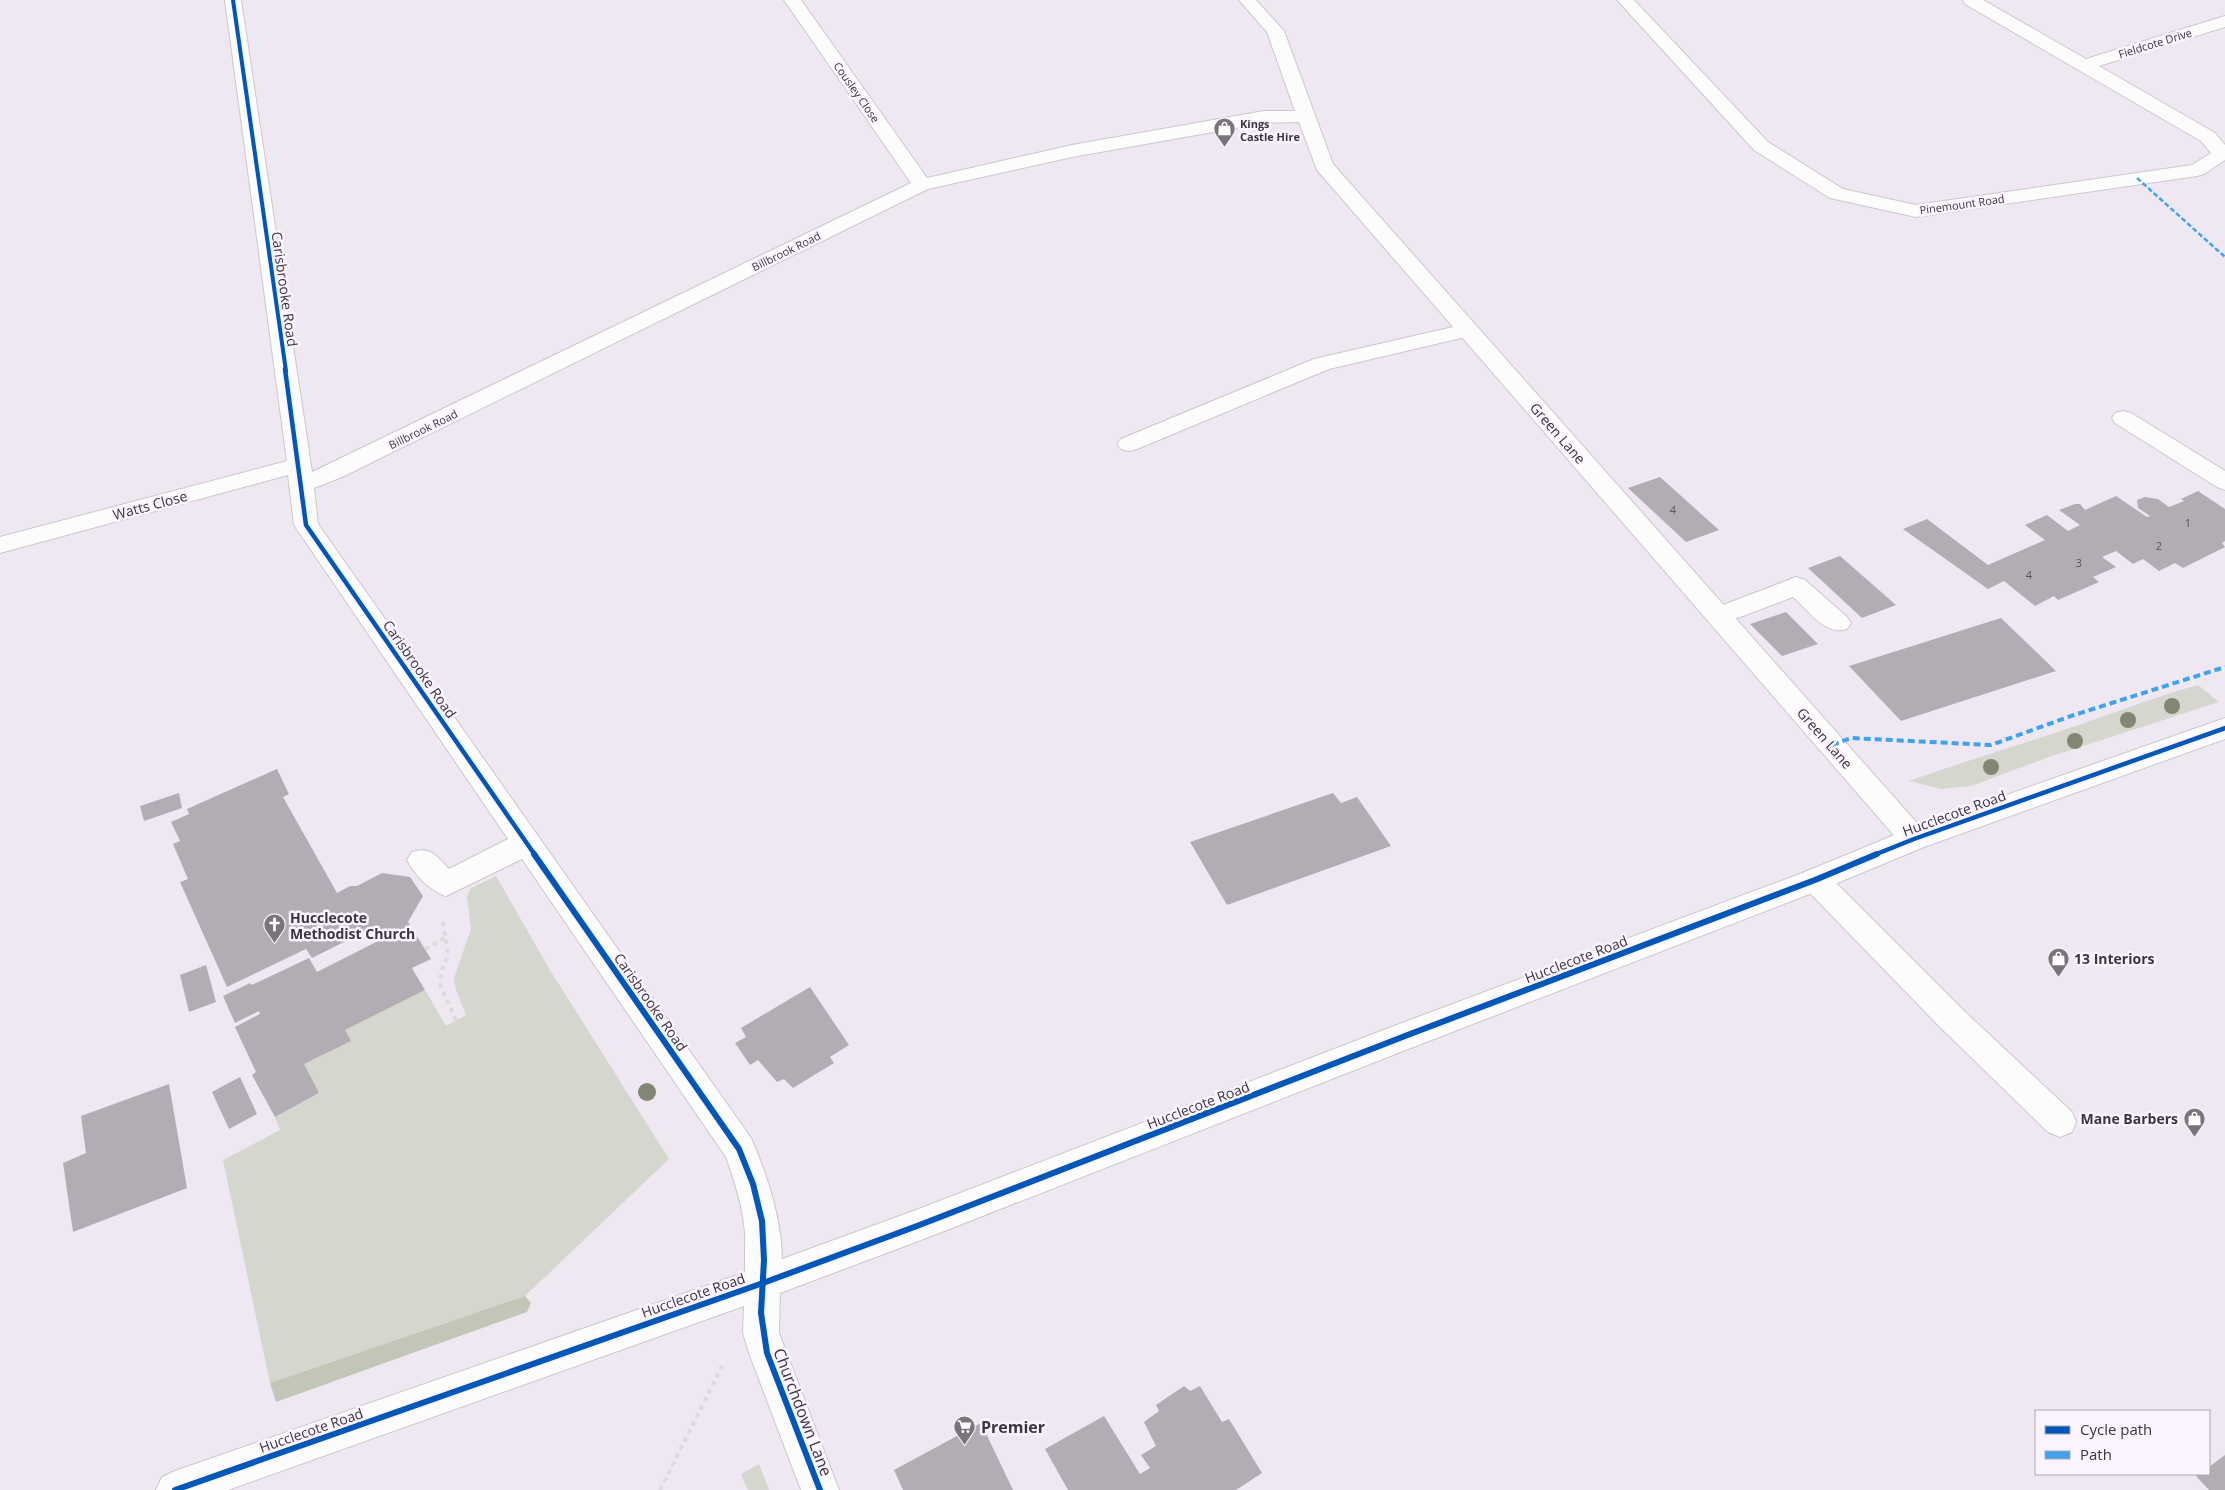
<svg xmlns="http://www.w3.org/2000/svg" width="2225" height="1490" font-family="'Open Sans',sans-serif">
<style>
.green{fill:#d5d6ce}
.forest{fill:#c2c6b7}
.building{fill:#b2adb4}
.lines{fill:none;stroke-linecap:round;stroke-linejoin:round}
.service-casing{stroke:#ccc6ce;stroke-width:2}
.minor-casing{stroke:#ccc6ce;stroke-width:2}
.tertiary-casing{stroke:#ccc6ce;stroke-width:2}
.path{stroke:#dbdadc;stroke-width:4;stroke-dasharray:4.5 4.5;stroke-linecap:butt}
.service{fill:#fdfcfd;fill-rule:evenodd}
.minor{fill:#fdfcfd;fill-rule:evenodd}
.tertiary{fill:#fdfcfd;fill-rule:evenodd}
.quiet-far1{stroke:#3fa3ec;stroke-width:2.5;stroke-dasharray:5 2.5;stroke-linecap:butt}
.quiet{stroke:#3fa3ec;stroke-width:4;stroke-dasharray:7 4;stroke-linecap:butt}
.cycleway-far2-casing{stroke:#fbf3fe;stroke-width:6}
.cycleway-far1-casing{stroke:#fbf3fe;stroke-width:8}
.cycleway-casing{stroke:#fbf3fe;stroke-width:9}
.cycleway-far2{stroke:#0057b8;stroke-width:4}
.cycleway-far1{stroke:#0057b8;stroke-width:4.5}
.cycleway{stroke:#0057b8;stroke-width:6}
.tree{fill:#828672}
.labels{text-anchor:middle;dominant-baseline:central;stroke-width:5;stroke-linejoin:round;paint-order:stroke}
.far-street-label{font-size:11px;fill:#3b353d;stroke:#fbf3fe}
.far-poi-label{font-size:11px;font-weight:bold;fill:#3b353d;stroke:#fbf3fe;text-anchor:start}
.number-label{font-size:11px;fill:#59535b}
.street-label{font-size:14px;fill:#3b353d;stroke:#fbf3fe}
.poi-label{font-size:14px;font-weight:bold;fill:#3b353d;stroke:#fbf3fe;text-anchor:start}
.near-street-label{font-size:16px;fill:#3b353d;stroke:#fbf3fe}
.near-poi-label{font-size:16px;font-weight:bold;fill:#3b353d;stroke:#fbf3fe;text-anchor:start}
</style>
<rect width="100%" height="100%" fill="#efe8f2"/>
<g class="green">
<path d="M2198 685 2219 702 2046 758 1971 786 1941 789 1909 781C1959 763 2010 748 2061 731 2107 716 2151 698 2198 685Z"/>
<path d="M496 876 550 970 669 1159 525 1296 270 1383 223 1160 280 1130 275 1117 318 1094 304 1064 350 1041 345 1030 425 990 446 1026 466 1015 456 990 454 978 471 929 467 896 471 888Z"/>
<path d="M759 1464 769 1490H748L741 1474Z"/>
</g>
<path class="forest" d="M525 1296 531 1303 527 1312 276 1402 270 1383Z"/>
<g class="building">
<path d="M1660 477 1719 530 1686 542 1628 488Z"/>
<path d="M2198 491 2225 509V541L2222 543 2225 547 2183 568 2175 563 2159 571 2143 559 2133 564 2116 551 2102 557 2116 567 2093 577 2099 582 2058 600 2054 596 2035 606 2004 581 1988 589 1903 529 1927 519 1988 565 2045 540 2025 525 2047 515 2068 531 2080 525 2059 510 2075 504H2080L2085 510 2116 496 2147 517 2150 516 2138 508 2137 500 2145 497 2158 499 2169 507 2184 501 2181 499Z"/>
<path d="M1840 556 1896 605 1862 618 1808 568Z"/>
<path d="M1786 612 1818 644 1782 656 1750 624Z"/>
<path d="M2001 618 2056 671 1901 721 1849 666Z"/>
<path d="M277 769 289 794 283 797 337 893 350 886H357L382 873 410 877 423 896 408 922 431 959 412 968 425 990 345 1030 351 1041 304 1064 319 1093 275 1117 252 1075 256 1072 235 1027 260 1014 259 1011 235 1023 223 996 250 983 252 985 309 958 317 972 386 937 384 934 356 931 348 940 312 958 306 949 227 987 180 882 188 879 173 844 180 841 171 822 189 814 187 809Z"/>
<path d="M179 793 182 808 144 821 140 806Z"/>
<path d="M1333 793 1341 803 1357 797 1391 846 1227 905 1190 842Z"/>
<path d="M206 965 216 1002 189 1012 180 975Z"/>
<path d="M810 987 849 1045 830 1057 834 1063 793 1088 784 1079 777 1082 758 1060 750 1065 735 1043 746 1037 741 1028Z"/>
<path d="M240 1077 257 1114 229 1129 212 1092Z"/>
<path d="M169 1084 187 1188 73 1232 63 1163 86 1153 81 1116Z"/>
<path d="M1184 1386 1190 1391 1200 1386 1222 1422 1229 1419 1262 1473 1236 1490H1068L1045 1449 1104 1416 1140 1474 1150 1468 1141 1455 1156 1446 1144 1422 1159 1411 1156 1405Z"/>
<path d="M981 1423 1013 1490H903L894 1470Z"/>
<path d="M2225 1455V1490H2209L2196 1476 2199 1474H2209V1467Z"/>
</g>
<g class="lines">
<defs>
<g id="service">
<path d="M1466 324 1474 325 1477 330 1474 335 1329 369 1137 449 1129 451 1121 449 1117 444 1121 439 1314 359Z"/>
<path d="M2123 411 2131 413 2225 471V490L2217 487 2115 423 2112 418 2115 413Z"/>
<path d="M1796 577 1805 580 1847 617 1851 623 1847 629C1825 636 1808 610 1793 597L1719 625 1710 622 1706 616 1710 610Z"/>
<path d="M1815 868 1825 872 1961 1008 2072 1112 2076 1122 2072 1132 2060 1137 2048 1132 1939 1026 1805 888 1800 880 1805 872Z"/>
</g>
<g id="minor">
<path d="M225 0H241L312 472 911 183 784 0H801L927 178 1072 145 1264 111H1295L1267 32 1239 0H1256L1284 31 1333 164 1924 831 1928 839 1924 847 1914 850 1904 847 1317 170 1299 122 1264 123 1072 157 928 189 342 477 314 488 318 524 751 1138C769 1179 794 1252 775 1295L763 1300 751 1295C742 1276 746 1254 745 1233 743 1207 735 1182 726 1157L522 859 446 896C430 891 415 875 407 860L412 852C431 846 436 856 449 869L508 839 294 525 288 475 0 553V537L287 461Z"/>
<path d="M1617 0H1634L1768 142 1843 189 1916 205 2192 165 2211 153 2201 141 1965 4 1963 0H1983L2086 59 2225 16V27L2099 66 2215 133 2225 145V160L2204 174 2197 176 1916 217 1830 198 1754 150Z"/>
</g>
<path id="tertiary" d="M2225 718V739L1924 847 1825 888 1416 1046 929 1237 780 1293 779 1333 839 1490H801L749 1353 743 1333 744 1306 228 1490H156L162 1477 175 1471 763 1266 916 1210 1394 1026 1805 872 1904 831Z"/>
</defs>
<use href="#service" class="service-casing"/>
<use href="#minor" class="minor-casing"/>
<use href="#tertiary" class="tertiary-casing"/>
<g class="path">
<path d="M443 922 448 954 441 973 440 985 456 1020"/>
<path d="M425 949 445 938"/>
<path d="M660 1490 722 1366"/>
</g>
<use href="#service" class="service"/>
<use href="#minor" class="minor"/>
<use href="#tertiary" class="tertiary"/>
<path class="quiet-far1" d="M2137 178 2225 257"/>
<path class="quiet" d="M1832 745 1851 738 1991 745 2071 716 2225 667"/>
<defs>
<path id="cycleway-far2" d="M233 0 286 371"/>
<g id="cycleway-far1">
<path d="M285 369 306 525 535 855"/>
<path d="M1874 855 1914 839 2225 728"/>
</g>
<g id="cycleway">
<path d="M534 854 739 1149 753 1184 762 1221 764 1260 761 1313 767 1353 820 1490"/>
<path d="M175 1490 763 1283 917 1226 1405 1036 1815 880 1877 854"/>
</g>
</defs>
<use href="#cycleway-far2" class="cycleway-far2-casing"/>
<use href="#cycleway-far1" class="cycleway-far1-casing"/>
<use href="#cycleway" class="cycleway-casing"/>
<use href="#cycleway-far2" class="cycleway-far2"/>
<use href="#cycleway-far1" class="cycleway-far1"/>
<use href="#cycleway" class="cycleway"/>
</g>
<g class="tree">
<circle cx="2172" cy="706" r="8"/>
<circle cx="2128" cy="720" r="8"/>
<circle cx="2075" cy="741" r="8"/>
<circle cx="1991" cy="767" r="8"/>
<circle cx="647" cy="1092" r="9"/>
</g>
<defs>
<symbol id="shop-pin" viewBox="-11 -11 22 30"><path d="M0 17L-7.5 6A9.5 9.5 0 1 1 7.5 6Z" fill="#7a747c" stroke="#fbf3fe"/><path d="M-5-2.5h2.3a2.7 3.5 0 0 1 5.4 0H5L5.5 6h-11ZM-1.5-2.5h3a1.5 2.3 0 0 0-3 0Z" fill="#fff"/></symbol>
<symbol id="church-pin" viewBox="-11 -11 22 30"><path d="M0 17L-7.5 6A9.5 9.5 0 1 1 7.5 6Z" fill="#7a747c" stroke="#fbf3fe"/><path d="M-1.2-6h2.4v3.5h3.3v2.4h-3.3V6h-2.4V-.1h-3.3v-2.4h3.3Z" fill="#fff"/></symbol>
<symbol id="supermarket-pin" viewBox="-11 -11 22 30"><path d="M0 17L-7.5 6A9.5 9.5 0 1 1 7.5 6Z" fill="#7a747c" stroke="#fbf3fe"/><path d="M-6-5.5h2.5l.6 2H6L4.5 2H-2.5L-4.4-4H-6ZM-1.5 3.2a1.3 1.3 0 1 0 .1 0ZM3 3.2a1.3 1.3 0 1 0 .1 0Z" fill="#fff"/></symbol>
</defs>
<g fill-rule="evenodd">
<use href="#shop-pin" x="1212" y="116" width="25" height="34"/>
<use href="#church-pin" x="262" y="912" width="25" height="34"/>
<use href="#shop-pin" x="2046" y="946" width="25" height="34"/>
<use href="#shop-pin" x="2182" y="1106" width="25" height="34"/>
<use href="#supermarket-pin" x="952" y="1414" width="25" height="34"/>
</g>
<g class="labels">
<g class="far-street-label">
<text transform="translate(2155 43) rotate(-17)">Fieldcote Drive</text>
<text transform="translate(857 92) rotate(55)">Cousley Close</text>
<text transform="translate(1962 204) rotate(-8)">Pinemount Road</text>
<text transform="translate(786 251) rotate(-26)">Billbrook Road</text>
<text transform="translate(423 429) rotate(-26)">Billbrook Road</text>
</g>
<g class="far-poi-label">
<text x="1240" y="123">Kings<tspan x="1240" dy="13">Castle Hire</tspan></text>
</g>
<g class="number-label">
<text x="1673" y="509">4</text>
<text x="2188" y="522">1</text>
<text x="2159" y="545">2</text>
<text x="2079" y="562">3</text>
<text x="2029" y="574">4</text>
</g>
<g class="street-label">
<text transform="translate(285 289) rotate(82)">Carisbrooke Road</text>
<text transform="translate(1558 433) rotate(49)">Green Lane</text>
<text transform="translate(150 505) rotate(-15)">Watts Close</text>
<text transform="translate(420 669) rotate(55)">Carisbrooke Road</text>
<text transform="translate(1825 738) rotate(49)">Green Lane</text>
<text transform="translate(1954 813) rotate(-20)">Hucclecote Road</text>
<text transform="translate(1576 959) rotate(-21)">Hucclecote Road</text>
<text transform="translate(651 1002) rotate(55)">Carisbrooke Road</text>
<text transform="translate(1198 1105) rotate(-21)">Hucclecote Road</text>
<text transform="translate(693 1295) rotate(-19)">Hucclecote Road</text>
<text transform="translate(311 1430) rotate(-19)">Hucclecote Road</text>
</g>
<g class="poi-label">
<text x="290" y="917">Hucclecote<tspan x="290" dy="16">Methodist Church</tspan></text>
<text x="2074" y="958">13 Interiors</text>
<text x="2178" y="1118" text-anchor="end">Mane Barbers</text>
</g>
<g class="near-street-label">
<text transform="translate(803 1412) rotate(69)">Churchdown Lane</text>
</g>
<g class="near-poi-label">
<text x="981" y="1427">Premier</text>
</g>
</g>
<rect x="2035" y="1410" width="175" height="65" fill="#fbf3fe" stroke="#aea7b1"/>
<rect x="2045" y="1426" width="25" height="8" fill="#0057b8" stroke="#aea7b1"/>
<text x="2080" y="1435" font-size="15" fill="#3b353d">Cycle path</text>
<rect x="2045" y="1451" width="25" height="8" fill="#3fa3ec" stroke="#aea7b1"/>
<text x="2080" y="1460" font-size="15" fill="#3b353d">Path</text>
</svg>
